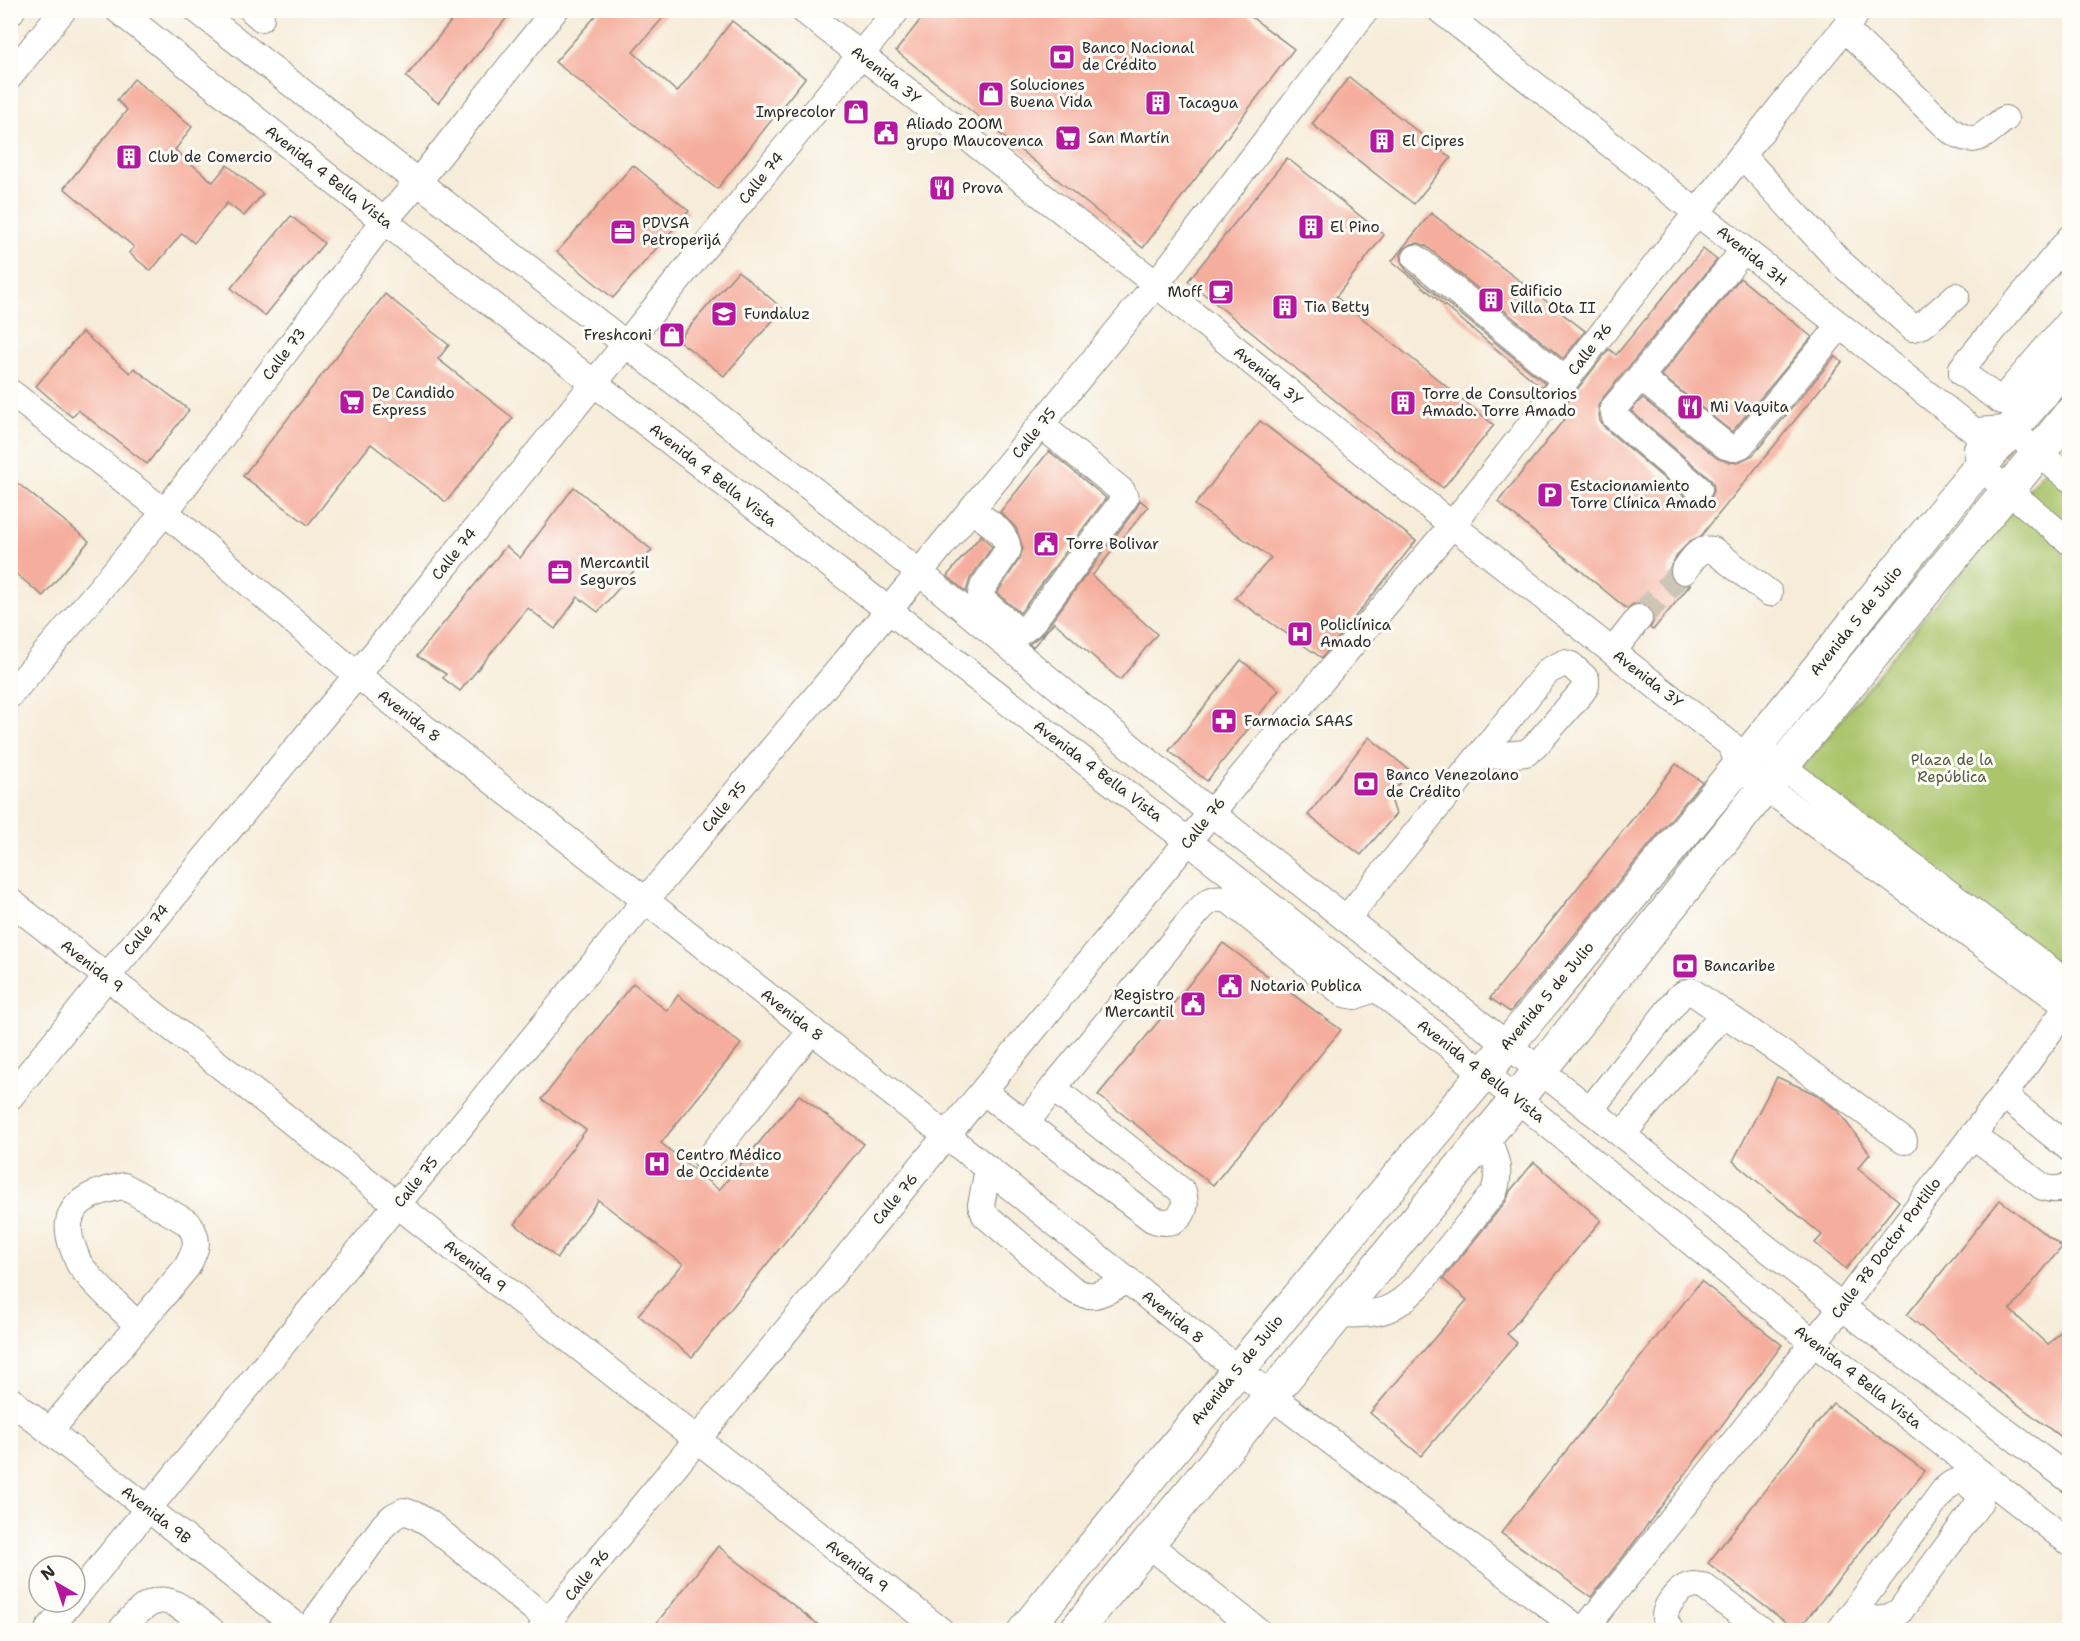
<svg xmlns="http://www.w3.org/2000/svg" width="2080" height="1641" font-family="'Shantell Sans',sans-serif">
<style>
.green{fill:#aac56c;stroke:#6a784c;stroke-width:1.5}
.building{fill:#f5ae9d}
.lines{fill:none;stroke-linecap:round;stroke-linejoin:round}
.minor-tunnel{stroke:#cdc5b6;stroke-width:26;stroke-dasharray:26 13;stroke-linecap:butt}
.minor-casing{stroke:#908c82;stroke-width:28}
.major-casing{stroke:#908c82;stroke-width:35}
.minor{stroke:#fff;stroke-width:26}
.major{stroke:#fff;stroke-width:33}
.labels{text-anchor:middle;dominant-baseline:central;stroke-width:6;stroke-linejoin:round;paint-order:stroke}
.poi-label{font-size:15px;fill:#2b2b2b;stroke:#fdfcf7;text-anchor:start}
.street-label{font-size:15px;fill:#2b2b2b;stroke:#fdfcf7}
.park-label{font-size:15px;fill:#51593e;stroke:#fdfcf7}
</style>
<rect width="100%" height="100%" fill="#fdfcf7"/>
<filter id="ink" filterUnits="userSpaceOnUse"><feTurbulence type="fractalNoise" baseFrequency=".0167" numOctaves="2"/><feDisplacementMap in="SourceGraphic" scale="12" xChannelSelector="R" yChannelSelector="G"/><feConvolveMatrix kernelMatrix="1 2 1 2 8 2 1 2 1" color-interpolation-filters="sRGB"/></filter>
<filter id="wash" filterUnits="userSpaceOnUse"><feTurbulence type="fractalNoise" baseFrequency=".008" numOctaves="4" result="noise"/><feDisplacementMap in="SourceGraphic" scale="24" xChannelSelector="R" yChannelSelector="G"/><feGaussianBlur stdDeviation="1.35" result="paint"/><feColorMatrix in="noise" values="0 0 0 0 0 0 0 0 0 0 0 0 0 0 0 0 0 1.4 0 .05"/><feComposite in="paint" operator="in"/></filter>
<g filter="url(#wash)">
<rect width="100%" height="100%" fill="#f6ecd9"/>
<path class="green" d="M2054 458 2069 471V997L1783 791Z"/>
<g id="blocks">
<g class="building">
<path d="M460 10H513L438 103 406 77Z"/>
<path d="M601 10H670L633 52 677 92 732 21 805 78 717 189 555 62Z"/>
<path d="M928 10H1242L1294 49 1143 248 896 51Z"/>
<path d="M1349 77 1451 158 1414 204 1312 124Z"/>
<path d="M134 79 192 127 175 150 213 182 227 165 263 194 244 216 227 203 194 243 182 233 151 271 129 253 134 247 64 188 127 110 117 100Z"/>
<path d="M1287 158 1384 235 1336 297 1494 425 1443 488 1188 281Z"/>
<path d="M633 165 689 211 613 298 557 252Z"/>
<path d="M1431 213 1585 331 1563 359 1426 246 1419 243 1411 244 1404 249 1401 255 1402 263 1406 270 1545 383 1541 387 1392 261Z"/>
<path d="M291 216 324 243 265 316 231 288Z"/>
<path d="M1703 249 1717 260 1602 399 1598 406 1600 421 1605 428 1689 500 1697 504 1705 503 1710 499 1714 491 1713 483 1709 478 1631 411 1642 398 1717 458 1729 462H1738L1753 455 1835 356 1842 362 1701 536 1690 541 1678 554 1669 569 1670 577 1676 584 1683 586 1690 585 1653 630 1650 628 1654 621 1653 613 1649 607 1641 603 1633 604 1627 609 1498 502 1570 412 1564 406 1609 349 1616 355Z"/>
<path d="M738 271 783 309 724 376 678 340Z"/>
<path d="M1740 278 1812 337 1732 432 1661 375Z"/>
<path d="M385 294 449 345 438 359 513 418 446 502 371 444 308 525 243 476Z"/>
<path d="M82 332 130 373 134 368 189 410 147 464 78 410 72 417 36 386Z"/>
<path d="M1260 421 1416 541 1322 658 1235 598 1271 558 1195 505Z"/>
<path d="M1049 451 1106 498 1020 613 997 593 1020 558 1023 548 1016 528 1000 512Z"/>
<path d="M10 477 89 541 43 596 10 569Z"/>
<path d="M574 487 652 550 598 612 578 597 555 629 528 608 460 691 443 678 446 674 417 656 506 546 520 558Z"/>
<path d="M1140 500 1148 507 1092 576 1157 634 1120 680 1054 622 1033 647 1029 644 1042 634 1137 507Z"/>
<path d="M981 535 992 547 970 579 966 592 947 576Z"/>
<path d="M1241 660 1279 690 1207 781 1169 751Z"/>
<path d="M1369 737 1408 769 1391 799 1396 814 1361 855 1308 815Z"/>
<path d="M1676 764 1702 782 1510 1012 1490 998Z"/>
<path d="M1223 943 1341 1030 1213 1185 1098 1095Z"/>
<path d="M633 983 667 1011 678 995 741 1044 661 1143 719 1190 799 1095 864 1144 692 1357 638 1315 683 1264 598 1200 557 1258 515 1224 586 1130 542 1099Z"/>
<path d="M1777 1077 1813 1093 1838 1111 1870 1154 1858 1168 1899 1201 1846 1269 1815 1243 1822 1235 1733 1161Z"/>
<path d="M1534 1162 1601 1220 1507 1334 1517 1343 1421 1456 1370 1413 1467 1300 1443 1279 1506 1201 1510 1191Z"/>
<path d="M2000 1200 2062 1247 2010 1310 2048 1345 2070 1321V1444L1984 1379 1907 1315Z"/>
<path d="M1701 1281 1782 1345 1630 1548 1591 1597 1501 1533Z"/>
<path d="M1833 1403 1925 1471 1798 1630H1796L1708 1563Z"/>
<path d="M718 1546 825 1630H651Z"/>
</g>
</g>
</g>
<g filter="url(#ink)">
<use href="#blocks" fill-opacity="0" stroke="#908c82" stroke-width="1.5"/>
<g class="lines">
<path class="minor-tunnel" d="M1639 618 1684 571"/>
<defs>
<g id="minor">
<path d="M118 10 384 221 1188 841 1517 1099 1814 1343 2070 1543"/>
<path d="M197 10 920 573 1211 813 1842 1307 2070 1480"/>
<path d="M252 10 261 18"/>
<path d="M803 10 1156 284 1452 525 1731 745 1739 766 1765 787 2070 1008"/>
<path d="M1440 10 1974 431 2010 429 2070 479"/>
<path d="M10 13 12 10"/>
<path d="M1845 29 1950 130C1977 148 1981 136 2005 119"/>
<path d="M10 76 63 10"/>
<path d="M1742 155 1840 262 1913 328 1923 325 1956 296"/>
<path d="M2070 238 1962 368V373L2001 401 2070 320"/>
<path d="M1744 250 1640 377 1726 446 1733 448 1741 445 1840 326"/>
<path d="M1416 258 1565 380"/>
<path d="M1640 377 1613 409 1615 417 1699 489"/>
<path d="M10 392 165 512 357 675 947 1136 1270 1395 1580 1630"/>
<path d="M1977 449 1980 467 2070 542"/>
<path d="M971 510C985 520 1007 531 1008 550L983 587 981 594 982 600 1017 630 1022 631 1030 625 1125 498 1122 491 1041 425"/>
<path d="M1684 571C1692 560 1698 547 1713 550L1769 593"/>
<path d="M1613 651 1639 618"/>
<path d="M10 695 165 512 384 221 418 182 555 10"/>
<path d="M1767 755 2070 985"/>
<path d="M10 901 940 1630"/>
<path d="M1346 919 1548 671 1564 663 1571 665 1586 679V686L1581 693 1535 746 1526 753 1479 757"/>
<path d="M984 1092 1152 1219C1174 1228 1190 1215 1183 1192L1053 1088 1195 915C1205 903 1214 894 1230 901L1344 994 1355 996 1376 988"/>
<path d="M2003 1095 2070 1149"/>
<path d="M10 1097 106 978 357 675 897 10"/>
<path d="M1590 1110 1679 997 1685 993 1691 991 1831 1087 1904 1141"/>
<path d="M1026 1123 1053 1088"/>
<path d="M1622 1135 1724 1013"/>
<path d="M1972 1135 2043 1187C2052 1190 2062 1191 2070 1184"/>
<path d="M707 1161 812 1030"/>
<path d="M988 1169 981 1205 985 1215 1071 1288C1092 1304 1107 1290 1128 1280"/>
<path d="M1338 1315C1377 1313 1389 1316 1418 1286L1494 1192C1502 1169 1494 1157 1487 1135"/>
<path d="M10 1400 302 1630"/>
<path d="M50 1431 187 1267C196 1249 201 1241 188 1223L124 1186C89 1192 57 1206 73 1248 75 1253 77 1260 80 1265 94 1285 121 1307 138 1326"/>
<path d="M1148 1544 1257 1630"/>
<path d="M75 1598 645 901 888 611 1156 284 1366 10"/>
<path d="M48 1630 71 1602"/>
<path d="M121 1630C159 1585 169 1597 211 1630"/>
<path d="M308 1630 384 1525 394 1516 404 1511 415 1515 429 1523 549 1621"/>
<path d="M541 1630 1211 813 1452 525 1742 155 1859 10"/>
<path d="M1584 1630 1842 1307 2019 1074 2070 1003"/>
<path d="M1670 1630C1668 1626 1665 1622 1665 1617 1665 1605 1680 1586 1693 1585 1694 1585 1701 1586 1703 1586L1762 1630"/>
<path d="M1840 1630 1944 1490C1953 1481 1961 1478 1972 1487 1977 1492 1979 1494 1980 1501L1976 1507 1900 1611C1880 1624 1874 1620 1853 1613"/>
</g>
<g id="major">
<path d="M1025 1630C1259 1342 1498 1057 1735 771 1847 635 1953 494 2070 361"/>
<path d="M1076 1630 1517 1099 1765 787 2070 414"/>
</g>
</defs>
<use href="#minor" class="minor-casing"/>
<use href="#major" class="major-casing"/>
<use href="#minor" class="minor"/>
<use href="#major" class="major"/>
</g>
</g>
<defs>
<symbol id="bank-square" viewBox="-11 -11 22 22"><rect x="-9" y="-9" width="18" height="18" rx="4" fill="#b5179e" stroke="#fdfcf7"/><path d="M-6-4H6V4H-6ZM0-2.3a2.3 2.3 0 1 0 0 4.6a2.3 2.3 0 1 0 0-4.6Z" fill="#fff"/></symbol>
<symbol id="shop-square" viewBox="-11 -11 22 22"><rect x="-9" y="-9" width="18" height="18" rx="4" fill="#b5179e" stroke="#fdfcf7"/><path d="M-5-2.5h2.3a2.7 3.5 0 0 1 5.4 0H5L5.5 6h-11ZM-1.5-2.5h3a1.5 2.3 0 0 0-3 0Z" fill="#fff"/></symbol>
<symbol id="building-square" viewBox="-11 -11 22 22"><rect x="-9" y="-9" width="18" height="18" rx="4" fill="#b5179e" stroke="#fdfcf7"/><path d="M-4-6H4V6H1V3H-1V6H-4ZM-2.5-4.3h1.7v1.8h-1.7ZM.8-4.3h1.7v1.8H.8ZM-2.5-1h1.7V.8h-1.7ZM.8-1h1.7V.8H.8Z" fill="#fff"/></symbol>
<symbol id="civic-square" viewBox="-11 -11 22 22"><rect x="-9" y="-9" width="18" height="18" rx="4" fill="#b5179e" stroke="#fdfcf7"/><path d="M-.6-6.5H3V-4.5H.6V-3L4-1V1h2V6H-6V1h2V-1L-.6-3ZM-1.2 2.5V6h2.4V2.5Z" fill="#fff"/></symbol>
<symbol id="supermarket-square" viewBox="-11 -11 22 22"><rect x="-9" y="-9" width="18" height="18" rx="4" fill="#b5179e" stroke="#fdfcf7"/><path d="M-6-5.5h2.5l.6 2H6L4.5 2H-2.5L-4.4-4H-6ZM-1.5 3.2a1.3 1.3 0 1 0 .1 0ZM3 3.2a1.3 1.3 0 1 0 .1 0Z" fill="#fff"/></symbol>
<symbol id="restaurant-square" viewBox="-11 -11 22 22"><rect x="-9" y="-9" width="18" height="18" rx="4" fill="#b5179e" stroke="#fdfcf7"/><path d="M-5-6h1v4h1v-4h1v4h1v-4h1v5L-1.5 .5V6h-2V.5L-5-1ZM5-6V6H3V1.5H1.5Q1.5-4 5-6Z" fill="#fff"/></symbol>
<symbol id="office-square" viewBox="-11 -11 22 22"><rect x="-9" y="-9" width="18" height="18" rx="4" fill="#b5179e" stroke="#fdfcf7"/><path d="M-6-3h4V-5.5h4V-3h4V5H-6ZM-1-4.5V-3h2v-1.5ZM-6 0V1H6V0Z" fill="#fff"/></symbol>
<symbol id="cafe-square" viewBox="-11 -11 22 22"><rect x="-9" y="-9" width="18" height="18" rx="4" fill="#b5179e" stroke="#fdfcf7"/><path d="M-5.5-4.5H6V0H3Q3 3.5 0 3.5H-2.5Q-5.5 3.5-5.5 0ZM3-3.2v2h1.7v-2ZM-6 4.5H4V6H-6Z" fill="#fff"/></symbol>
<symbol id="university-square" viewBox="-11 -11 22 22"><rect x="-9" y="-9" width="18" height="18" rx="4" fill="#b5179e" stroke="#fdfcf7"/><path d="M0-5L7-2L0 1L-7-2ZM-4 1L0 2.5L4 1V4Q0 6-4 4Z" fill="#fff"/></symbol>
<symbol id="parking-square" viewBox="-11 -11 22 22"><rect x="-9" y="-9" width="18" height="18" rx="4" fill="#b5179e" stroke="#fdfcf7"/><path d="M-3.5-5.5H1a3.5 3.5 0 0 1 0 7H-1V5.5H-3.5ZM-1-3.4V-.6H.8a1.4 1.4 0 0 0 0-2.8Z" fill="#fff"/></symbol>
<symbol id="hospital-square" viewBox="-11 -11 22 22"><rect x="-9" y="-9" width="18" height="18" rx="4" fill="#b5179e" stroke="#fdfcf7"/><path d="M-5-5h3v3.5h4V-5h3V5h-3V1.5h-4V5h-3Z" fill="#fff"/></symbol>
<symbol id="pharmacy-square" viewBox="-11 -11 22 22"><rect x="-9" y="-9" width="18" height="18" rx="4" fill="#b5179e" stroke="#fdfcf7"/><path d="M-2-6h4v4h4v4h-4v4h-4v-4h-4v-4h4Z" fill="#fff"/></symbol>
</defs>
<g fill-rule="evenodd">
<use href="#bank-square" x="1047" y="42" width="30" height="30"/>
<use href="#shop-square" x="976" y="79" width="30" height="30"/>
<use href="#building-square" x="1143" y="88" width="30" height="30"/>
<use href="#shop-square" x="841" y="97" width="30" height="30"/>
<use href="#civic-square" x="871" y="118" width="30" height="30"/>
<use href="#supermarket-square" x="1053" y="123" width="30" height="30"/>
<use href="#building-square" x="1367" y="126" width="30" height="30"/>
<use href="#building-square" x="114" y="142" width="30" height="30"/>
<use href="#restaurant-square" x="927" y="173" width="30" height="30"/>
<use href="#building-square" x="1296" y="212" width="30" height="30"/>
<use href="#office-square" x="608" y="217" width="30" height="30"/>
<use href="#cafe-square" x="1206" y="277" width="30" height="30"/>
<use href="#building-square" x="1476" y="285" width="30" height="30"/>
<use href="#building-square" x="1270" y="292" width="30" height="30"/>
<use href="#university-square" x="709" y="299" width="30" height="30"/>
<use href="#shop-square" x="657" y="320" width="30" height="30"/>
<use href="#supermarket-square" x="337" y="387" width="30" height="30"/>
<use href="#building-square" x="1388" y="388" width="30" height="30"/>
<use href="#restaurant-square" x="1675" y="392" width="30" height="30"/>
<use href="#parking-square" x="1535" y="480" width="30" height="30"/>
<use href="#civic-square" x="1031" y="529" width="30" height="30"/>
<use href="#office-square" x="545" y="557" width="30" height="30"/>
<use href="#hospital-square" x="1285" y="619" width="30" height="30"/>
<use href="#pharmacy-square" x="1209" y="706" width="30" height="30"/>
<use href="#bank-square" x="1351" y="769" width="30" height="30"/>
<use href="#bank-square" x="1670" y="951" width="30" height="30"/>
<use href="#civic-square" x="1215" y="971" width="30" height="30"/>
<use href="#civic-square" x="1178" y="989" width="30" height="30"/>
<use href="#hospital-square" x="642" y="1149" width="30" height="30"/>
</g>
<g class="labels">
<g class="poi-label">
<text x="1082" y="48">Banco Nacional<tspan x="1082" dy="17">de Crédito</tspan></text>
<text x="1010" y="85">Soluciones<tspan x="1010" dy="17">Buena Vida</tspan></text>
<text x="1178" y="103">Tacagua</text>
<text x="836" y="112" text-anchor="end">Imprecolor</text>
<text x="906" y="124">Aliado ZOOM<tspan x="906" dy="17">grupo Maucovenca</tspan></text>
<text x="1088" y="138">San Martín</text>
<text x="1402" y="141">El Cipres</text>
<text x="148" y="157">Club de Comercio</text>
<text x="962" y="188">Prova</text>
<text x="642" y="223">PDVSA<tspan x="642" dy="17">Petroperijá</tspan></text>
<text x="1330" y="227">El Pino</text>
<text x="1510" y="291">Edificio<tspan x="1510" dy="17">Villa Ota II</tspan></text>
<text x="1202" y="292" text-anchor="end">Moff</text>
<text x="1304" y="307">Tia Betty</text>
<text x="744" y="314">Fundaluz</text>
<text x="652" y="335" text-anchor="end">Freshconi</text>
<text x="372" y="393">De Candido<tspan x="372" dy="17">Express</tspan></text>
<text x="1422" y="394">Torre de Consultorios<tspan x="1422" dy="17">Amado. Torre Amado</tspan></text>
<text x="1710" y="407">Mi Vaquita</text>
<text x="1570" y="486">Estacionamiento<tspan x="1570" dy="17">Torre Clínica Amado</tspan></text>
<text x="1066" y="544">Torre Bolivar</text>
<text x="580" y="563">Mercantil<tspan x="580" dy="17">Seguros</tspan></text>
<text x="1320" y="625">Policlínica<tspan x="1320" dy="17">Amado</tspan></text>
<text x="1244" y="721">Farmacia SAAS</text>
<text x="1386" y="775">Banco Venezolano<tspan x="1386" dy="17">de Crédito</tspan></text>
<text x="1704" y="966">Bancaribe</text>
<text x="1250" y="986">Notaria Publica</text>
<text x="1174" y="995" text-anchor="end">Registro<tspan x="1174" dy="17">Mercantil</tspan></text>
<text x="676" y="1155">Centro Médico<tspan x="676" dy="17">de Occidente</tspan></text>
</g>
<g class="street-label">
<text transform="translate(886 75) rotate(38)">Avenida 3Y</text>
<text transform="translate(329 177) rotate(38)">Avenida 4 Bella Vista</text>
<text transform="translate(761 178) rotate(-51)">Calle 74</text>
<text transform="translate(1752 256) rotate(39)">Avenida 3H</text>
<text transform="translate(1590 349) rotate(-52)">Calle 76</text>
<text transform="translate(284 354) rotate(-53)">Calle 73</text>
<text transform="translate(1268 376) rotate(39)">Avenida 3Y</text>
<text transform="translate(1034 433) rotate(-51)">Calle 75</text>
<text transform="translate(713 475) rotate(38)">Avenida 4 Bella Vista</text>
<text transform="translate(454 554) rotate(-51)">Calle 74</text>
<text transform="translate(1856 621) rotate(-51)">Avenida 5 de Julio</text>
<text transform="translate(1648 679) rotate(38)">Avenida 3Y</text>
<text transform="translate(409 716) rotate(38)">Avenida 8</text>
<text transform="translate(1098 771) rotate(37)">Avenida 4 Bella Vista</text>
<text transform="translate(724 807) rotate(-50)">Calle 75</text>
<text transform="translate(1203 823) rotate(-51)">Calle 76</text>
<text transform="translate(146 930) rotate(-50)">Calle 74</text>
<text transform="translate(92 966) rotate(38)">Avenida 9</text>
<text transform="translate(1547 996) rotate(-50)">Avenida 5 de Julio</text>
<text transform="translate(792 1015) rotate(38)">Avenida 8</text>
<text transform="translate(1481 1071) rotate(38)">Avenida 4 Bella Vista</text>
<text transform="translate(416 1182) rotate(-51)">Calle 75</text>
<text transform="translate(895 1199) rotate(-50)">Calle 76</text>
<text transform="translate(1886 1248) rotate(-53)">Calle 78 Doctor Portillo</text>
<text transform="translate(475 1266) rotate(38)">Avenida 9</text>
<text transform="translate(1173 1317) rotate(39)">Avenida 8</text>
<text transform="translate(1237 1370) rotate(-51)">Avenida 5 de Julio</text>
<text transform="translate(1858 1377) rotate(38)">Avenida 4 Bella Vista</text>
<text transform="translate(156 1515) rotate(38)">Avenida 9B</text>
<text transform="translate(857 1566) rotate(38)">Avenida 9</text>
<text transform="translate(587 1575) rotate(-51)">Calle 76</text>
</g>
<g class="park-label">
<text x="1952" y="760">Plaza de la<tspan x="1952" dy="17">República</tspan></text>
</g>
</g>
<rect width="2080" height="1641" fill="none" stroke="#fdfcf7" stroke-width="36"/>
<g transform="translate(57 1584) rotate(321)"><circle r="28" fill="#fdfcf7" stroke="#a9a8a5" stroke-width="1.5"/>
<path d="M0-4.5L10 22L0 15L-10 22Z" fill="#b5179e"/>
<text y="-9" font-size="16" font-weight="bold" text-anchor="middle" fill="#2b2b2b">N</text>
</g>
</svg>
